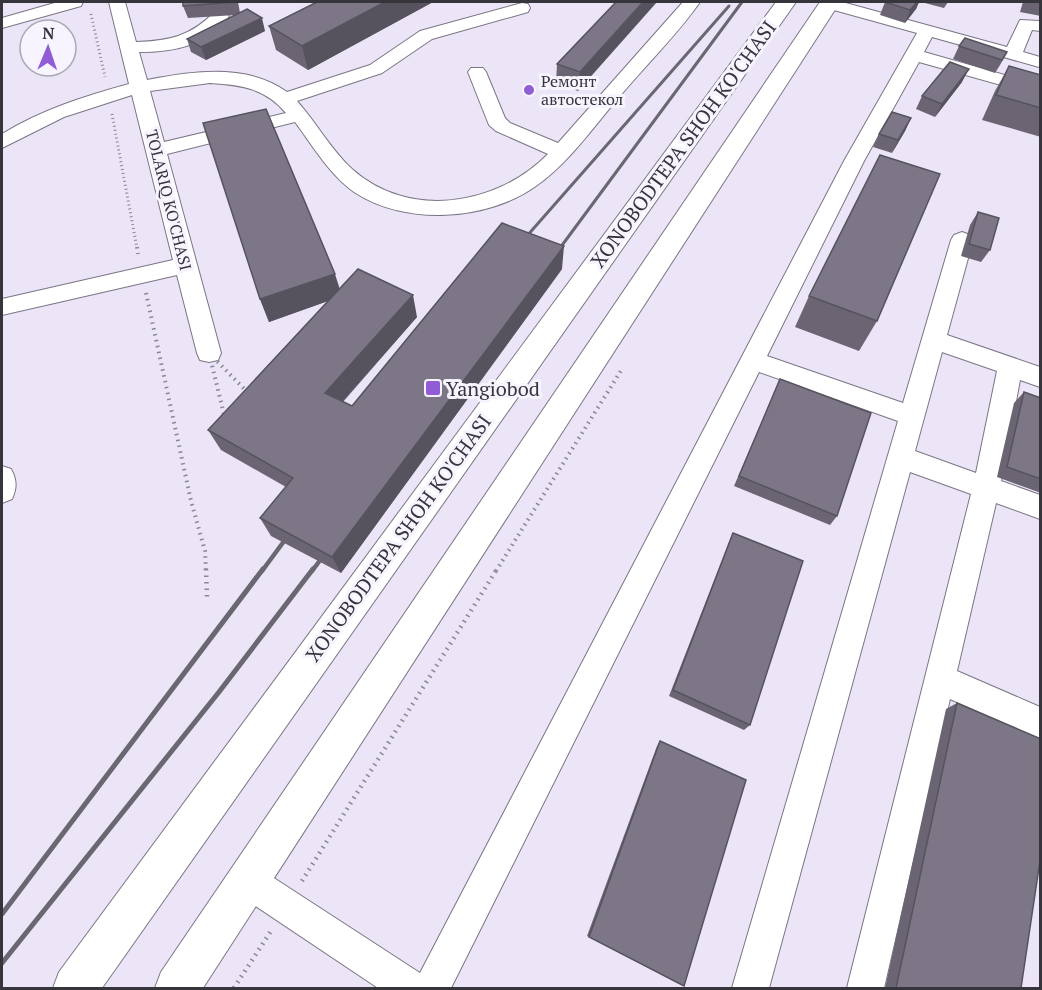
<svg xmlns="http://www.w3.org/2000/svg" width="1042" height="990" font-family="'PT Serif',serif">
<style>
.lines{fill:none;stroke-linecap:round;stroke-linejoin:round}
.minor-casing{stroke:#7b7585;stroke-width:2}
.highway-casing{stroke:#7b7585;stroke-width:2}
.path-far2{stroke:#8b8794;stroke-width:3;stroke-dasharray:1 3;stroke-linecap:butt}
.path-far1{stroke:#8b8794;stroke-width:4;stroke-dasharray:1.5 4.5;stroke-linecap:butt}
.path{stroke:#8b8794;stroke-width:4.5;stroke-dasharray:1.5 5;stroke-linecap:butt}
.minor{fill:#fff;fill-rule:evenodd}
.highway{fill:#fff;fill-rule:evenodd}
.rail-far2{stroke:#6a6771;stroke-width:3}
.rail-far1{stroke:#6a6771;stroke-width:4.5}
.rail{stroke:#6a6771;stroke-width:5}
.wall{fill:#6b6573}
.shaded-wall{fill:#57535e}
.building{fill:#7c7686;stroke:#57535e;stroke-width:1.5}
.poi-dot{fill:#905dd6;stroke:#f7f4ff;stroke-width:2}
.labels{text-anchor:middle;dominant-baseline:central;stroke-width:6;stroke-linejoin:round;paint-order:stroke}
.far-poi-label{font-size:16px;fill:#37353c;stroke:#f7f4ff;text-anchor:start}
.far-street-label{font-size:16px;fill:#37353c;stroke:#f7f4ff}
.street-label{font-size:20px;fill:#37353c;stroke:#f7f4ff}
.poi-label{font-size:20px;fill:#37353c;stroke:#f7f4ff;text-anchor:start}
</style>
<rect width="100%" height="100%" fill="#ebe5f7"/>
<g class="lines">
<defs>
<g id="minor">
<path d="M58 2H83L81 6 2 28V18Z"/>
<path d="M109 2H125L136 42C168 41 192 36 214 12H226L229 16C207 46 174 52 139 52L147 80C192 71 247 63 287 92L370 65 420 31 522 3 528 4 530 8 528 12 432 39 382 73 297 101C316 122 331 150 352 169 409 220 497 206 548 154L496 131 489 125 468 72 471 68H483L486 72 505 118 510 123 558 143 683 2H700C677 35 646 65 620 96 594 126 569 163 536 186 487 221 405 226 354 192 329 174 313 146 295 122L167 154 221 353 218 360 209 362 200 360 197 353 177 275 2 315V299L173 260 132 95 64 117 2 148V134C41 110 85 96 129 84ZM210 83C241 85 265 88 286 113L164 142 150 91Z"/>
<path d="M822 2H842L1007 47 1020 20 1040 21V31L1032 30 1023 52 1040 57 1039 67 932 37 924 52 1040 85V96L919 62 864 161 767 356 903 403 951 240 954 235 962 232 970 235 973 240 947 335 1040 367V387L1020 380 1001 481 1040 495V519L996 503 957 671 1040 707V739L950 699 884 988H847L971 494 910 472 769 988H732L898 421 759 372 451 988H378L236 893 231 881 236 869 248 864 260 869 420 973 844 161 917 33 823 7ZM942 352 997 371 976 473 915 451Z"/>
<path d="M2 466 11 469C17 480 17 488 12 499L2 503Z"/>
</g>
<g id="highway">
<path d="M776 2H796L102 988H53L59 972Z"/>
<path d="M820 2H840L203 988H155L161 972Z"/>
</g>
</defs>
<use href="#minor" class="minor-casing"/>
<use href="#highway" class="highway-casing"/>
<g class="path-far2">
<path d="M91 14 105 77"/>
<path d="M112 114 137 248"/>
</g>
<g class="path-far1">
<path d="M137 247 138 254"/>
<path d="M146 293 191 501 205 551 206 571"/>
<path d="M209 353 260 405 230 439Z"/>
<path d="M496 571 622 369"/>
</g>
<g class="path">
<path d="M206 569 207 598"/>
<path d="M302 881 497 569"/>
<path d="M234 988 271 931"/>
</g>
<use href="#minor" class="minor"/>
<use href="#highway" class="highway"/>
<g class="rail-far2">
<path d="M519 245 729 6"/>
<path d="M560 248 742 2"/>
</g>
<g class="rail-far1">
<path d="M553 257 561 247"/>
<path d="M262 571 293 529"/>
<path d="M312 571 330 547"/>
</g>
<g class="rail">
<path d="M2 914 263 569"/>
<path d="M2 963 219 692 313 569"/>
</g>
</g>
<g class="wall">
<path d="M183 2H238L240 13 265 31 206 60 191 52 187 39 236 15 188 18 183 6Z"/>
<path d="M317 2H433L308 70 276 50 269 26Z"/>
<path d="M616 2 578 91 556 83 557 64Z"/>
<path d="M885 2H919L916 9 905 23 880 15Z"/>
<path d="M921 2H948L944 8Z"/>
<path d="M1023 2H1041V16L1020 12Z"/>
<path d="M959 46 1007 52 995 73 953 59Z"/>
<path d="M1009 66 1041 75V137L982 120 995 91Z"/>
<path d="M962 82 935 117 916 109 922 96Z"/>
<path d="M911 118 905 131 892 153 873 147 879 134Z"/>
<path d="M978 212 990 250 981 262 961 256 970 225Z"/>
<path d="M562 269 341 573 271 536 260 518 286 487 221 450 208 430 328 301 269 322 260 299 339 289 417 317 343 402 352 406Z"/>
<path d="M809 296 877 321 859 351 795 327Z"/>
<path d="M780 379 837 516 830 525 734 486Z"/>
<path d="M1024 392 1041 398V493L997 477 1014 403Z"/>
<path d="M733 533 750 725 744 730 669 696 729 542Z"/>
<path d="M957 703 1021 988H885L946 709Z"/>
<path d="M660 741 684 986 679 984 587 936 657 746Z"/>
</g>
<g class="shaded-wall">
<path d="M385 2H433L308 70 302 46Z"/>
<path d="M643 2H657L578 91 580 72Z"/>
<path d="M917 2H919L916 9 905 23 910 10Z"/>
<path d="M262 18 265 31 206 60 201 47Z"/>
<path d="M1007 52 1000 65 995 73 1002 60Z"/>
<path d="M969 69 962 82 935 117 942 104Z"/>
<path d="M911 118 905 131 892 153 898 140Z"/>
<path d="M564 246 562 269 341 573 332 557Z"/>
<path d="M335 274 342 296 269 322 260 299Z"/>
<path d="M413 295 417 317 332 413 325 393Z"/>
</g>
<g class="building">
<path d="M183 2H236L183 6Z"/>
<path d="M317 2H385L302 46 269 26Z"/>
<path d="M616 2H643L580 72 557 64Z"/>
<path d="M885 2H917L910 10Z"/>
<path d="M247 9 262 18 201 47 187 39Z"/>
<path d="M965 38 1007 52 1002 60 959 46Z"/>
<path d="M950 62 969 69 942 104 922 96Z"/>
<path d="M1009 66 1041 75V108L996 95Z"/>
<path d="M266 109 335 274 260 299 203 123Z"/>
<path d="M892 112 911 118 898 140 879 134Z"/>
<path d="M880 155 940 174 877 321 809 296Z"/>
<path d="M978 212 999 218 990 250 969 244Z"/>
<path d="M502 223 564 246 332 557 260 518 293 478 208 430 358 269 413 295 325 393 352 406Z"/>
<path d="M780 379 871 413 837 516 739 476Z"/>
<path d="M1024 392 1041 398V479L1007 467Z"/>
<path d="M733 533 803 561 750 725 673 690Z"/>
<path d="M957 703 1041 739V854L1021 988H896Z"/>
<path d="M660 741 746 780 684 986 589 937Z"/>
</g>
<g class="poi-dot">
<circle cx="529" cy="90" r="6"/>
<rect x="425" y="380" width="16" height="16" rx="3"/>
</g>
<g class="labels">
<g class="far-poi-label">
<text x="541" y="81">Ремонт<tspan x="541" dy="18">автостекол</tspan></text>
</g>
<g class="far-street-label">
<text transform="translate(169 200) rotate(76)">TOLARIQ KO'CHASI</text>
</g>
<g class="street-label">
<text transform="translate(683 144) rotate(-54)">XONOBODTEPA SHOH KO'CHASI</text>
<text transform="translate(398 538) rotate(-54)">XONOBODTEPA SHOH KO'CHASI</text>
</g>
<g class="poi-label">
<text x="446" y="388">Yangiobod</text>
</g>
</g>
<rect width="1042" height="990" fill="none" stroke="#37353c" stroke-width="6"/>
<g transform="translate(48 48) rotate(2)"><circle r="28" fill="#f7f4ff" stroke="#aaa8b1" stroke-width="1.5"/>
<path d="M0-4.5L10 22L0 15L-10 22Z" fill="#905dd6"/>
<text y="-9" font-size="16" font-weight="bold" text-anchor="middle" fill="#37353c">N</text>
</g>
</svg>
